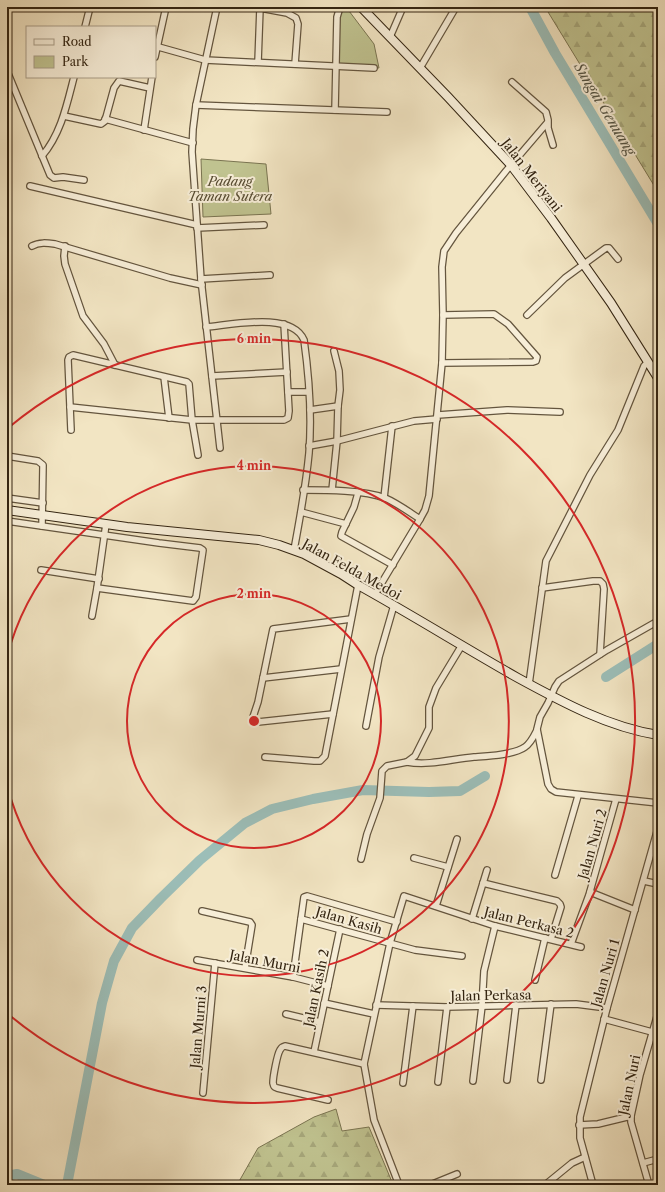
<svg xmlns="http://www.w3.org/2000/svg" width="665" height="1192" font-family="'Libre Caslon Text',serif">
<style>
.forest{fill:url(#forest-firs);stroke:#7a7451}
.park{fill:#c0c390;stroke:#7a7451}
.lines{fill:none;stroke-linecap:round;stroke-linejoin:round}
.river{stroke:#9cbeb8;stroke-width:10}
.street-casing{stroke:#64553e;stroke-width:8}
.secondary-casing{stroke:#342512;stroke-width:10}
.street{stroke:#f7eed8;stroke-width:5.5}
.secondary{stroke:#f7eed8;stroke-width:8}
.ring{fill:none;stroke:#d62828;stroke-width:2}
.labels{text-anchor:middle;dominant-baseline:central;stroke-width:4;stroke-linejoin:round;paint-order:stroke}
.street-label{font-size:13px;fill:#342512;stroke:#f7eed8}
.park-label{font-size:13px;font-style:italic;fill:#574c32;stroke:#f7eed8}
.water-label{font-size:14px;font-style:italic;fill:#535344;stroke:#f7eed8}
.centre{fill:#d62828;stroke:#f7eed8;stroke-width:2}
.ring-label{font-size:12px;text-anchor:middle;font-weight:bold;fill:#d62828;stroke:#f7eed8;stroke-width:4;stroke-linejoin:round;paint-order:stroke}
</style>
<defs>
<pattern id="forest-firs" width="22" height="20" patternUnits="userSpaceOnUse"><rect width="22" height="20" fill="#c0c390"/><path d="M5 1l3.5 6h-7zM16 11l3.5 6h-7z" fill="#a6a77b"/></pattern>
</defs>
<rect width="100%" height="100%" fill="#f2e5c3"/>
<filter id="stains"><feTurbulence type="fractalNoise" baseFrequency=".005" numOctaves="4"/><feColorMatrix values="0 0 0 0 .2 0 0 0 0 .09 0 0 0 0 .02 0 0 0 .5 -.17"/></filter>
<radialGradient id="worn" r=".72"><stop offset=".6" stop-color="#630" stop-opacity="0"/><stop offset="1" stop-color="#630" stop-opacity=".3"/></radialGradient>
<g class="forest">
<path d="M545 7H658V192Z"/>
<path d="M336 1109 342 1131 369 1127 392 1182 384 1185H237L258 1148 314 1117Z"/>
</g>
<g class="park">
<path d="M340 7H346L374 44 379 68 335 66Z"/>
<path d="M201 159 266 164 271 214 203 217Z"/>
</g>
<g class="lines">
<g class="river">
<path d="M530 7 555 53 658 224"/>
<path d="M606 677 658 644"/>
<path d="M7 1176 17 1174 44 1185"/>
<path d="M67 1185 102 1003 114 961 132 928 161 898 200 860 245 823 272 809 313 799 363 790 429 792 460 791 485 776"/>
</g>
<defs>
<g id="street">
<path d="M217 7 196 105 193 129 192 152 201 279 220 448"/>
<path d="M254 7 287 13 296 18 298 24 295 64"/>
<path d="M85 27 90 7"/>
<path d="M390 37 403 7"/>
<path d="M155 46 205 60 374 68"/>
<path d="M155 57 166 7"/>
<path d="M258 62 260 8"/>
<path d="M420 68 456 7"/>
<path d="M7 71 50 175 54 178 63 177 84 180"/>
<path d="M512 82 546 112 548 120V128L553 145"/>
<path d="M196 105 387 112"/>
<path d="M335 110 337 17 340 7"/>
<path d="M64 116 101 124 105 121 114 88 119 81 150 88"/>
<path d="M105 119 193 143"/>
<path d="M144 130 152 77"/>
<path d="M42 156C61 134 67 104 74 77"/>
<path d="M30 186 197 225"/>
<path d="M197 228 264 225"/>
<path d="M32 246C39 242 47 243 55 244L170 278 202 285"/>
<path d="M65 246 64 256 65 264 83 316 104 344 115 365"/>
<path d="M201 279 270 275"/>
<path d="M527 315 565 278 606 248H609L618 259"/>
<path d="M206 327C231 325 292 311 304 340 309 376 312 416 309 453 306 485 300 518 294 550"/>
<path d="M442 363 533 362 536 361 537 357 508 324 494 314 443 315"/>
<path d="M212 376 287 372"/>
<path d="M164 377 169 418"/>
<path d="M288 392H308"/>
<path d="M70 407 192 420H284L288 418 289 411 284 324"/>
<path d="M310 410 338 406"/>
<path d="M438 415 507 410 560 412"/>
<path d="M71 430 68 360 69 357 73 355 187 382 189 384 192 420 198 455"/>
<path d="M309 446 337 441 414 421 437 419"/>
<path d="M7 456 38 461 43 465 42 526"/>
<path d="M303 490C326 490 364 490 385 498 397 503 409 512 420 519"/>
<path d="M332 490 337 441 338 406 340 390 339 371 334 351"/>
<path d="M358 493 354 507 342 532 341 536 393 565"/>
<path d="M7 498 43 503"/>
<path d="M384 498 392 426"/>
<path d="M301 512 346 524"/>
<path d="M7 521 159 543 200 548 203 550 196 597 193 601 97 588"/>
<path d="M41 570 99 579"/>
<path d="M542 588 593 581H600L603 584 604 589 600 654"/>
<path d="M375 594 420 519 425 510 429 496 442 363 443 315 442 267 444 251 456 233 506 171 547 123"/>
<path d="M92 616 97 588 106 524"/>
<path d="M658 621 607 650 559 681 555 687 548 703 540 717 537 729 548 784 551 789 556 792 658 803"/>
<path d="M263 678 341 669"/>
<path d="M529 684 546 561 590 475 618 430 644 366 648 362"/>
<path d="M333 714 258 722 255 720 253 717 258 702 273 629 351 619"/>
<path d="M366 726 379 657 394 605"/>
<path d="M265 757 314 761H320L325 756 358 585"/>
<path d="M407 762C429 766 452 759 474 757 488 756 514 755 525 747 531 743 534 736 537 730"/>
<path d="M414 858 448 867"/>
<path d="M361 859 367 834 380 798 382 771 387 766 407 762 415 756 429 728V707L436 688 462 645"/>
<path d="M555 875 578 796"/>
<path d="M644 881 658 884"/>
<path d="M483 883 557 901 560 904 561 907 551 939"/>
<path d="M590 892 635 910"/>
<path d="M436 906 457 839"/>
<path d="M202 911 250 922 252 925 245 968"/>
<path d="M301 919 415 950 462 956"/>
<path d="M472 919 487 870"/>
<path d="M571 944 589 895 616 799"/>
<path d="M197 960 293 977 328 986"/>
<path d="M293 977 304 897 307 896 397 922"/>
<path d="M535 980 545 938"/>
<path d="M324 1003 374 1014"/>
<path d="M376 1005 447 1007 576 1004 607 1008"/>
<path d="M286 1014 320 1022"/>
<path d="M604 1019 652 1032"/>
<path d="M314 1052 340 929"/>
<path d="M507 1080 516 1005"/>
<path d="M541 1080 551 1004"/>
<path d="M473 1081 482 1006 484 971 495 926"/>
<path d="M438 1082 447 1007"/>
<path d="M403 1083 413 1006"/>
<path d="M203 1093 215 963"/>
<path d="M328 1100 277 1088C274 1087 274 1087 273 1083 273 1077 277 1055 280 1050 282 1047 282 1047 285 1046L364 1064"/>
<path d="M579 1125 598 1124 631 1116"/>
<path d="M643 1163 658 1159"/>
<path d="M399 1185 374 1120 364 1064 390 943 404 896 495 926 581 947"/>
<path d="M430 1185 457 1174"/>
<path d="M545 1185 572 1163 585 1157"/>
<path d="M593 1185 580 1138V1117L607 1008 658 828"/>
<path d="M649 1185 631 1122V1116L640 1075 658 1013"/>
</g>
<g id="secondary">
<path d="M361 7 448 97 511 165 551 218 611 303 658 378"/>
<path d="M7 510 127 527 259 540 279 545 304 554 341 574 358 585C412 615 465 648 518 678 562 702 608 727 658 735"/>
</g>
</defs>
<use href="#street" class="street-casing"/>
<use href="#secondary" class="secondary-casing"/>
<use href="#street" class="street"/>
<use href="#secondary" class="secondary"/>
</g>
<g class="ring">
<circle cx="254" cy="721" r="127"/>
<path d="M7 657A255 255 0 1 1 7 785"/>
<path d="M8 428A382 382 0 1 1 8 1014"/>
</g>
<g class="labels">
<g class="street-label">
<text transform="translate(532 175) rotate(52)">Jalan Meriyani</text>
<text transform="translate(352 569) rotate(29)">Jalan Felda Medoi</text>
<text transform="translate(592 844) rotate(-74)">Jalan Nuri 2</text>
<text transform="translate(349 920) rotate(16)">Jalan Kasih</text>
<text transform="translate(529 922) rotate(14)">Jalan Perkasa 2</text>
<text transform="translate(265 961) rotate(11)">Jalan Murni</text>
<text transform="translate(605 973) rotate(-74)">Jalan Nuri 1</text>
<text transform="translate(316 988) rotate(-78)">Jalan Kasih 2</text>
<text transform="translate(491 995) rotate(-1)">Jalan Perkasa</text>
<text transform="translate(198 1027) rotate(-85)">Jalan Murni 3</text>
<text transform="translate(629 1085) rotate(-78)">Jalan Nuri</text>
</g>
<g class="park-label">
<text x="230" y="181">Padang<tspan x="230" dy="15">Taman Sutera</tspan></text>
</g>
<g class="water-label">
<text transform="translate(605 109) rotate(59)">Sungai Genuang</text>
</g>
</g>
<circle cx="254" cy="721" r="6" class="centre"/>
<g class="ring-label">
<text x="254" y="343">6 min</text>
<text x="254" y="470">4 min</text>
<text x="254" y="598">2 min</text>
</g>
<rect width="665" height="1192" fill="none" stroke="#f2e5c3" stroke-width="24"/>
<rect x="8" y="8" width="649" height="1176" fill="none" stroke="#342512" stroke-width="2"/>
<rect x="12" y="12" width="641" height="1168" fill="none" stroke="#342512"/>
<rect x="26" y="26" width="130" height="52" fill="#f7eed8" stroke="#a99e89"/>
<rect x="34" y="39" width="20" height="6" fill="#f7eed8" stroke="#a99e89"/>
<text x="62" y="46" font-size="12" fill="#342512">Road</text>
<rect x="34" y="56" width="20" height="12" fill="#c0c390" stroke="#a99e89"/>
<text x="62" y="66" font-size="12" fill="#342512">Park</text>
<rect width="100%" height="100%" filter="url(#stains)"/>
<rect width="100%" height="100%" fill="url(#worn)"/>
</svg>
